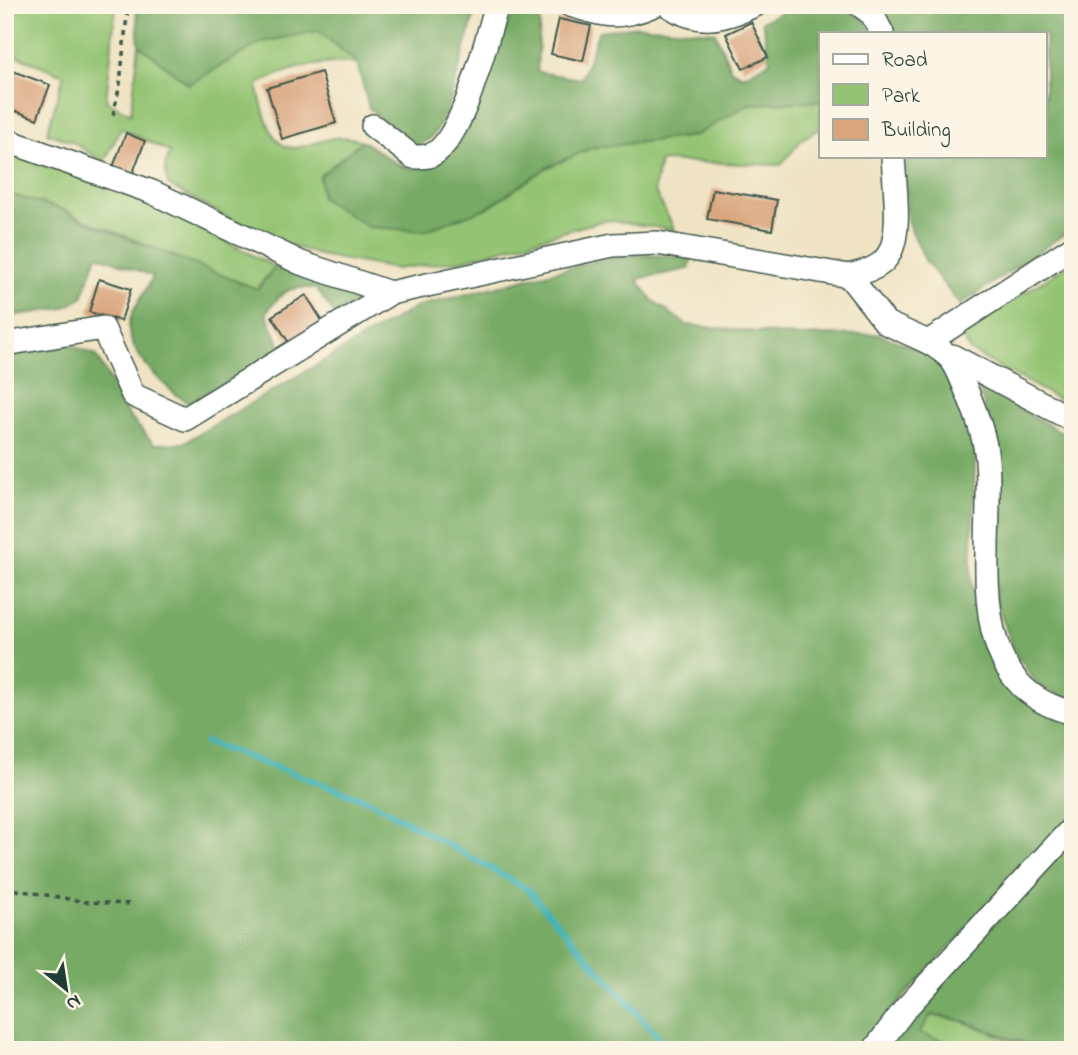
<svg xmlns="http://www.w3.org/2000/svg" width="1078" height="1055" font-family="'Indie Flower',sans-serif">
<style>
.green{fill:#94c473;stroke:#5a8054;stroke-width:2}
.forest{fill:#77aa65;stroke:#4b744c;stroke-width:2}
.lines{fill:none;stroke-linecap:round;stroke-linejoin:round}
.stream{stroke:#42b3b9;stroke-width:6}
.building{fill:#d9a57e}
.minor-casing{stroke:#3e5649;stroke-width:26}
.path{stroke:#3e5649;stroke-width:3.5;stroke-dasharray:5 5;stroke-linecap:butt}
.minor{stroke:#fff;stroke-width:23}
</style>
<rect width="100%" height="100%" fill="#fcf5e5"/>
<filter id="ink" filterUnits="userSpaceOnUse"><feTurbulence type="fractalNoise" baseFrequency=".0143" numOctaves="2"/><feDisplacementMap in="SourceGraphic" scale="14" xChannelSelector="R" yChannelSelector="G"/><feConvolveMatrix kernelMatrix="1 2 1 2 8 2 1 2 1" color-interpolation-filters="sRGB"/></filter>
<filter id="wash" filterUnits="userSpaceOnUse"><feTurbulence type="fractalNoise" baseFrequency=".00686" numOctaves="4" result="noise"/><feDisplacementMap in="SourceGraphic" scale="28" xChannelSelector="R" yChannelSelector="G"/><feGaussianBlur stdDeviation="1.57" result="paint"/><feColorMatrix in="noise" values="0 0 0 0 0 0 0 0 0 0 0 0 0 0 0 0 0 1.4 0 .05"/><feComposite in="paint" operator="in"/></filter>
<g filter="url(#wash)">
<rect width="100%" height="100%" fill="#efe3c3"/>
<g class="green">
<path d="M5 5H116L106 101 131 114 139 45 189 84 262 42 319 30 357 63C321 61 288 66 257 85 280 197 309 121 362 141L320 176 487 208 546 168 591 148 694 136 749 104 821 101V128L802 139 781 165 660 161 654 190 675 230 605 220 463 260 396 269 319 255 259 235 168 185 165 167 170 152 121 128 104 162 71 141 47 133 64 75 5 51Z"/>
<path d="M5 151 150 202 275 267 257 289C172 259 92 217 5 193Z"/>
<path d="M1071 263 1073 401 1064 402 970 351 964 339 967 330Z"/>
<path d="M931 1015 962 1021 1036 1050H951L918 1033Z"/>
</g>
<g class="forest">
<path d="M136 5H477L445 118 431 138 414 147 369 108 357 63 319 31 262 42 189 84 139 45Z"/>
<path d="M838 5 863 19 873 33H821V101L749 104 694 136 591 148 546 168 487 208 424 231 369 227 321 198 320 176 362 141C375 148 395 166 409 168 478 175 489 48 517 7L528 8 540 20 537 72 581 79 599 31 637 26 715 32 731 70 743 76 770 61 762 21 797 6Z"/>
<path d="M877 5H1073V228L960 305 925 260 907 220 906 156H1045V33H895Z"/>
<path d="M5 193 62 209 87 222 257 289 275 267 366 296 335 315 316 289C290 284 281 292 266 313L283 352 188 403C168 390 127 353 129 326 130 310 147 291 153 276L97 255 82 298 64 308 5 317Z"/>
<path d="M635 255 692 256 689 269 637 279 652 300 687 325 796 336 878 334 936 356 957 393 975 455 971 577 982 643 1010 686 1073 719V814L900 1001 860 1050H5V353L67 344 96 355 128 415 154 444 183 443 416 307 596 261Z"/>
<path d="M979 387 1073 438V701L1038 686 1015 652 995 600 1001 466Z"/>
<path d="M1073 839V1045C1037 1055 998 1032 964 1021 953 1018 942 1017 931 1015L919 1033 972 1050H887L944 978Z"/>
</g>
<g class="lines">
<g class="stream">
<path d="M205 742 370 801 527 889 670 1050"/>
<path d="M922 1050H945"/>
</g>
</g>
<g id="blocks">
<g class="building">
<path d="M559 19 591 26 583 61 551 54Z"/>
<path d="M751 22 768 57 743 69 726 34Z"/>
<path d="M5 68 50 85 37 119 5 107Z"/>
<path d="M321 72 336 123 282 139 267 88Z"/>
<path d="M126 133 145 141 132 175 113 167Z"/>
<path d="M713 189 777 200 772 230 707 219Z"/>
<path d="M99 279 131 289 121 321 89 312Z"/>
<path d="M306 295 323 322 289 343 272 316Z"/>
</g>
</g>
</g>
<g filter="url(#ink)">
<use href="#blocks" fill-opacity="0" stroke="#3e5649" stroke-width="2"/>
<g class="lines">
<defs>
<g id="minor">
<path d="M570 5C606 16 619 20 654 5"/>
<path d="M668 5C699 26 723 19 755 5"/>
<path d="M860 5 872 14 882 33"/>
<path d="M373 126 413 157C417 157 424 157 429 156 463 145 486 38 497 5"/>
<path d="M5 140 152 192 301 263 390 293 613 245 657 243 849 276 886 323 928 342 1073 247"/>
<path d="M849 276C863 272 879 269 887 257 903 236 894 182 893 156"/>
<path d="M928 342C957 359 955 364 968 394 977 416 985 437 987 460 995 546 956 685 1073 713"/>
<path d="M5 344 103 328 133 395 185 419 390 293"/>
<path d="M952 356 1073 420"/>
<path d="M874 1050 905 1009 1073 827"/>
</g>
</defs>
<use href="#minor" class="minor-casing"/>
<g class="path">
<path d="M113 115 120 84 128 5"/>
<path d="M5 888 87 902 132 904"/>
</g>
<use href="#minor" class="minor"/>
</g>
</g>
<rect width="1078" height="1055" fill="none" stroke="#fcf5e5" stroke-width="28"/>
<rect x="819" y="32" width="228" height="126" fill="#fcf5e5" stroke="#a4ab9e" stroke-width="2"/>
<rect x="833" y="54" width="35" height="10" fill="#ffffff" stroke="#a4ab9e" stroke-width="2"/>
<text x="882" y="66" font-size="21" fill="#1f3d34">Road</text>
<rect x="833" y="84" width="35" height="21" fill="#94c473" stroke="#a4ab9e" stroke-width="2"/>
<text x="882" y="102" font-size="21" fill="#1f3d34">Park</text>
<rect x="833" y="119" width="35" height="21" fill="#d9a57e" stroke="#a4ab9e" stroke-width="2"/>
<text x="882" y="136" font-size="21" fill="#1f3d34">Building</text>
<g transform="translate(66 989) rotate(150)" stroke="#fcf5e5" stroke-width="5" paint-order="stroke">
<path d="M0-5L12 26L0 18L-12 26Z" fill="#1f3d34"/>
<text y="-10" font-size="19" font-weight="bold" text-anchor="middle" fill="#1f3d34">N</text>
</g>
</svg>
